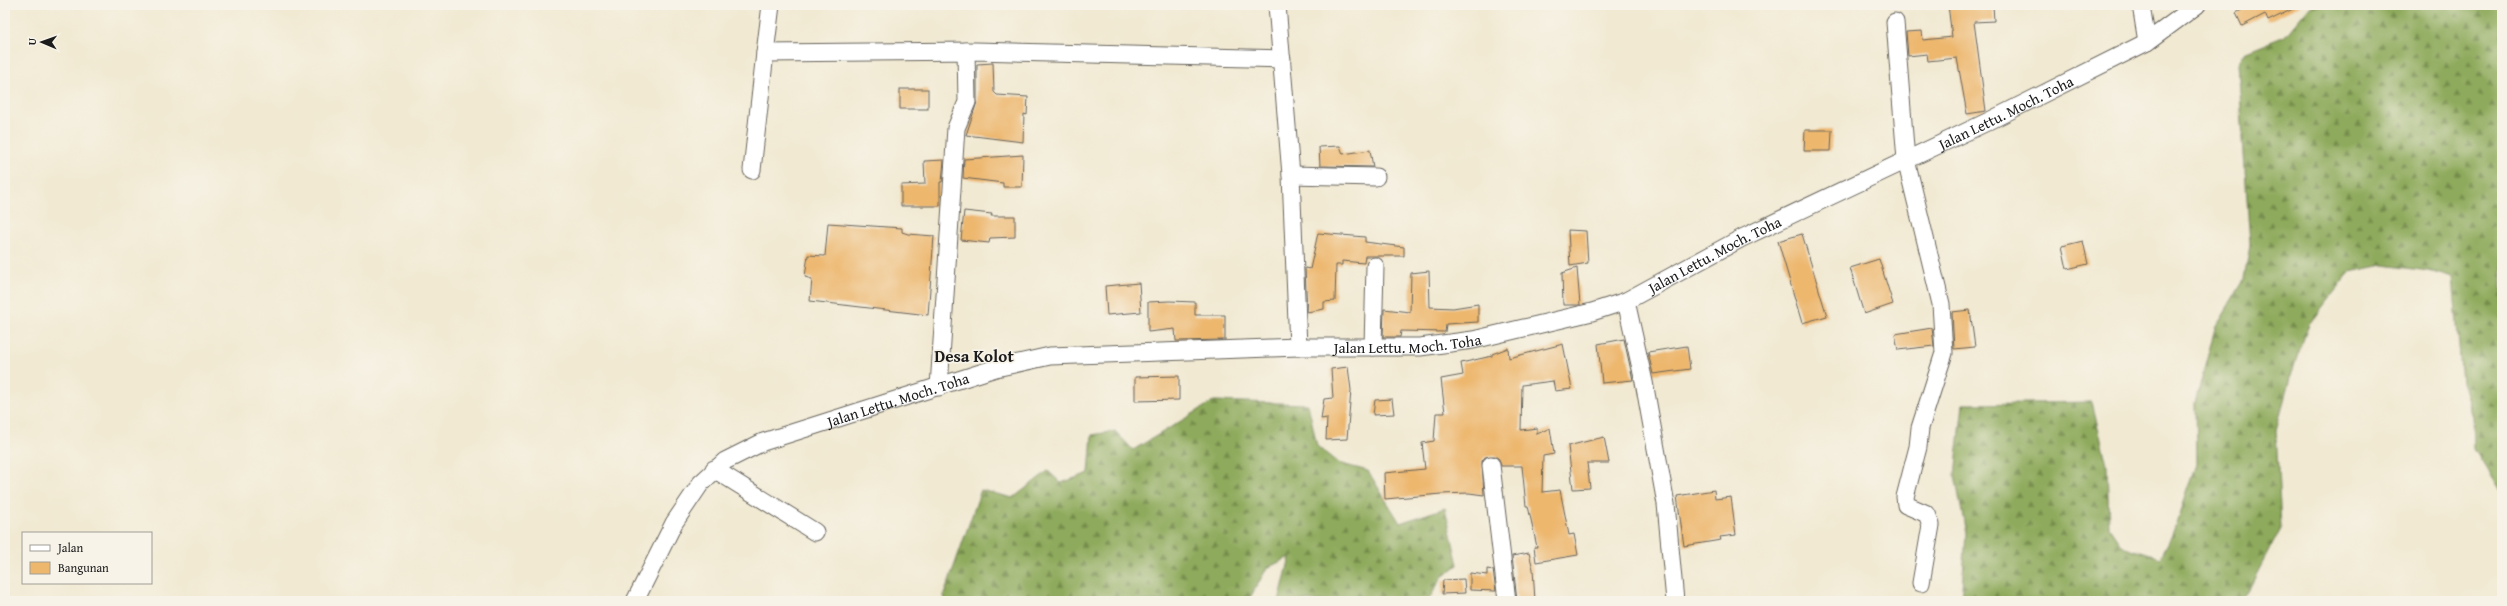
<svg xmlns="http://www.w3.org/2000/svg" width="2507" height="606" font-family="'Gentium Book Plus',serif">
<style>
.forest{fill:url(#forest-firs);stroke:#55633c}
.building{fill:#edb76e}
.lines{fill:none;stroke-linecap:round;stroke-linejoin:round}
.street-casing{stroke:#67645c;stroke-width:19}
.street{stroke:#fff;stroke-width:17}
.labels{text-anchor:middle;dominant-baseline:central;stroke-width:3.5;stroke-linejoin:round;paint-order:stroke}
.street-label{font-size:15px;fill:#1c1c1c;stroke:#f7f3e8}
.quarter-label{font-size:17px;font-weight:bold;fill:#1c1c1c;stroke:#f7f3e8}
</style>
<defs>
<pattern id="forest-firs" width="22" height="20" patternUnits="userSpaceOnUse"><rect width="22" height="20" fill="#8eaa5c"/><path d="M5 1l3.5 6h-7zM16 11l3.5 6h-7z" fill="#738a4b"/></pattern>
</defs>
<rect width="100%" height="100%" fill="#f7f3e8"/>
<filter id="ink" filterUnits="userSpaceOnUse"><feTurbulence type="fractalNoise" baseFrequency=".025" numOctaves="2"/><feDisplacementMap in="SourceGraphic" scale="8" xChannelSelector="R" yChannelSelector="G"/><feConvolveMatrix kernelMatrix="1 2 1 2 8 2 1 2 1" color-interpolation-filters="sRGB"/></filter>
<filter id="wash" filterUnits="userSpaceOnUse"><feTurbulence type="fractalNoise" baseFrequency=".012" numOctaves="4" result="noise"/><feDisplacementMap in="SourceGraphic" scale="16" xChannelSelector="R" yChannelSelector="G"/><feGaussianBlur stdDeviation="0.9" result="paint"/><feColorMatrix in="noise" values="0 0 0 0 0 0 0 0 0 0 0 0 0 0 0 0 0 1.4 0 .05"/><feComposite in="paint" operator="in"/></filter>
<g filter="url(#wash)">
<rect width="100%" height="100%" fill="#f1e9d2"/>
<g class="forest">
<path d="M2311 5H2502V494L2474 448 2473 416 2462 382 2453 278 2429 271 2383 265 2350 272 2309 324 2290 378 2276 430 2281 527 2249 589 2241 601H1961L1966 534 1955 475 1963 404 2092 402 2107 465 2109 527 2122 546 2160 558 2172 535 2196 463 2195 404 2215 328 2244 279 2250 245 2238 63 2245 52 2285 36Z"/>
<path d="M1214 401 1308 404 1317 446 1338 463 1368 471 1400 523 1445 508 1458 565 1442 577 1429 599 1424 601H1279L1290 557 1267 568 1248 601H945L944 595 981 490 1013 498 1048 471 1061 483 1089 473 1092 435 1115 431 1133 450Z"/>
</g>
<g id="blocks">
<g class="building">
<path d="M1948 5H1993L1994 21 1974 22 1986 111 1967 114 1957 58 1928 61 1927 54 1908 56 1906 32 1922 31 1923 40 1952 37Z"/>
<path d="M2251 5H2301L2268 21 2265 14 2242 26 2236 13Z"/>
<path d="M993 63 994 92 997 95 1028 97 1027 115 1024 114 1023 142 966 135 977 102V64Z"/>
<rect x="900" y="89" width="28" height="20"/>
<path d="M1805 130H1832L1831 151H1804Z"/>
<path d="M1340 146 1343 154 1370 150 1373 167 1320 166 1319 147Z"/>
<path d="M1023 155 1022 187H1003V183L963 178 964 159Z"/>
<path d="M944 160 942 182H940V206H901V185L925 184 924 161Z"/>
<path d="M964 211 992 214 991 216H1015V237L990 238 989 243 961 240Z"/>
<path d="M828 223 902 228V232L908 234 934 236 928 315 810 301 812 279 805 277 808 255 825 256Z"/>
<path d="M1568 230 1586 231 1588 263 1570 266Z"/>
<path d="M1318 233 1365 237V242L1404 247V256H1365L1364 263 1342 261V265H1336L1335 301 1324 302V309L1307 312 1305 268 1310 269Z"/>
<path d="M1802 234 1827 316 1802 323 1778 241Z"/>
<path d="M2083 241 2088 264 2067 269 2062 246Z"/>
<path d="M1879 259 1893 304 1864 314 1850 268Z"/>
<path d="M1577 268 1580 305H1563L1562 273Z"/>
<path d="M1429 271 1430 307 1453 308 1478 304V322L1446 324 1445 332 1401 331 1400 337H1383L1384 309 1410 312 1411 273Z"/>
<path d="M1139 283 1141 312 1107 315 1105 286Z"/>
<path d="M1169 301 1195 302V315H1225V340L1176 341 1175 329 1148 332V302Z"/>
<path d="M1970 310 1975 347 1954 349 1952 312Z"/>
<path d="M1932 328 1934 346 1898 350 1895 334Z"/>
<path d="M1624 339 1633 380 1602 383 1598 344Z"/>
<path d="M1563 344 1572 389 1555 391 1553 381 1522 385 1521 430 1537 428V434L1550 428 1554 454 1543 456 1542 492 1560 490 1569 535 1574 534 1578 555 1536 562 1534 547H1537L1528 506H1526L1522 466H1501L1499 459 1495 456 1485 457 1482 461 1484 495 1469 493 1441 494 1385 499 1384 473 1425 469 1422 443 1434 441 1436 413H1445L1441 379 1463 375 1461 363 1492 356V354L1508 348 1509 358Z"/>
<path d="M1687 346 1690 369 1653 374 1648 352Z"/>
<path d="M1348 367 1351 390 1347 439 1326 440 1327 418 1321 419 1324 399 1333 398 1331 369Z"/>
<path d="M1179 376V400L1135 401V377Z"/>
<path d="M1392 399 1394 414 1373 415 1375 400Z"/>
<path d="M1604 437 1609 463H1587L1590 488 1573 489 1568 446Z"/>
<path d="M1714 490 1715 499 1731 497 1736 535 1720 537 1721 540 1684 546 1677 496Z"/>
<path d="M1529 553 1533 569 1535 601H1517L1512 556Z"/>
<path d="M1487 569 1493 570 1496 591 1470 590V573L1487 575Z"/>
<path d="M1464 579 1465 593 1442 594 1443 580Z"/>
</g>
</g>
</g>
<g filter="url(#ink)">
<use href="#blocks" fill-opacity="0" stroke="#67645c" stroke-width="1"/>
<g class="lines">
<defs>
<g id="street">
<path d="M1277 5 1291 175 1298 347"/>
<path d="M2141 5 2147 42"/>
<path d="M1895 22 1906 160 1941 304 1944 353 1920 428 1918 447 1905 497 1906 505 1927 514 1931 525 1921 583"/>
<path d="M765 53 771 5"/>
<path d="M752 170 765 53 975 51 1282 59"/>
<path d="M1291 175 1376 177"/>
<path d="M1626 301 1644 382 1666 504 1675 601"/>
<path d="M1373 347 1375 266"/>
<path d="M939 387 956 128 967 102 966 51"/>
<path d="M1491 465 1507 601"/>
<path d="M714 469 815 532"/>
<path id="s1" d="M635 601 674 523 701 483 725 461 763 442 996 368 1050 356 1298 347H1420L1473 340 1592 312 1626 301 1742 238 1989 121 2147 42 2197 5"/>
</g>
</defs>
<use href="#street" class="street-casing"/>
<use href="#street" class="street"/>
</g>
</g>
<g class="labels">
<g class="street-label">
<text stroke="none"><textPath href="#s1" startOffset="1516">Jalan Lettu. Moch. Toha</textPath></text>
<text stroke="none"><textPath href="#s1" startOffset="1192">Jalan Lettu. Moch. Toha</textPath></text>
<text stroke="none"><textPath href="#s1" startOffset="868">Jalan Lettu. Moch. Toha</textPath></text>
<text stroke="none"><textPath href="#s1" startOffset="352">Jalan Lettu. Moch. Toha</textPath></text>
</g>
<g class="quarter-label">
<text x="974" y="355">Desa Kolot</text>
</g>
</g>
<rect width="2507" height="606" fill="none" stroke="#f7f3e8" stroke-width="20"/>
<rect x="22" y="532" width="130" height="52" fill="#f7f3e8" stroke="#9f9d96"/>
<rect x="30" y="545" width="20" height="6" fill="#ffffff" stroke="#9f9d96"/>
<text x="58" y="552" font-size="12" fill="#1c1c1c">Jalan</text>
<rect x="30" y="562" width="20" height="12" fill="#edb76e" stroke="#9f9d96"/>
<text x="58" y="572" font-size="12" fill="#1c1c1c">Bangunan</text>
<g transform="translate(42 42) rotate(272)" stroke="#f7f3e8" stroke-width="3" paint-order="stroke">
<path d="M0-3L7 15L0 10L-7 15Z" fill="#1c1c1c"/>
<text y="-6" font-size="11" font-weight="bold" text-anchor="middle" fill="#1c1c1c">U</text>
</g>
</svg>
